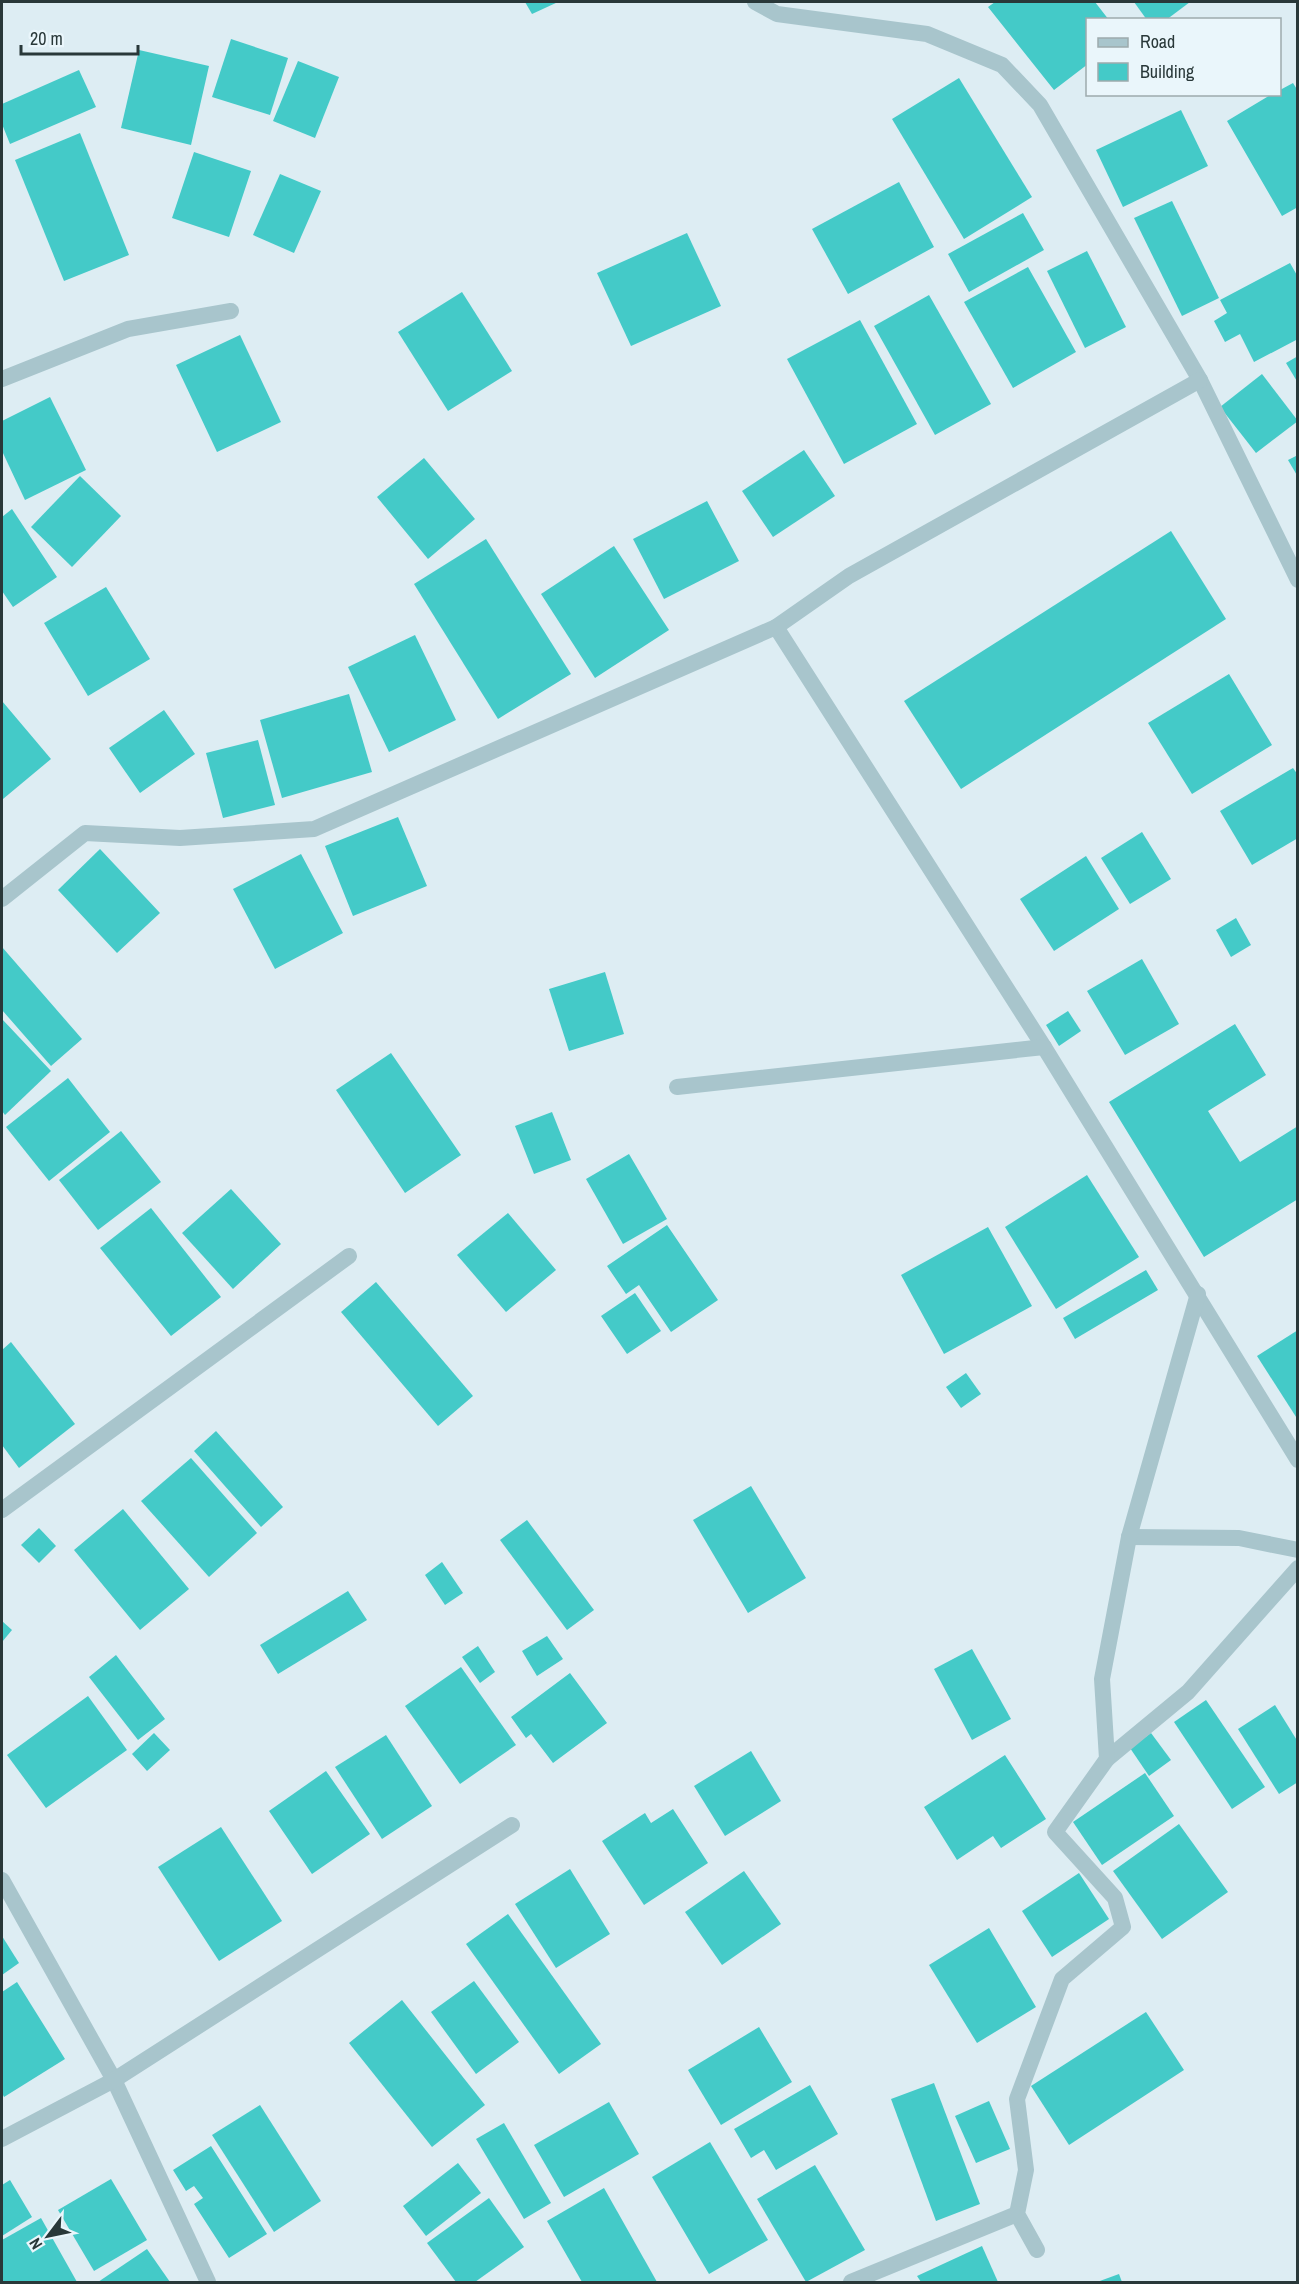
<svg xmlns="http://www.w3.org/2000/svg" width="1299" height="2284" font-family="'Archivo Narrow',sans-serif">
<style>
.building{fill:#44cac8}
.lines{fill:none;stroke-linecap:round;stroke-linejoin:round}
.minor{stroke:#a8c5cc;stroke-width:16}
</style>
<rect width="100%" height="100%" fill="#ddedf3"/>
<g class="building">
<path d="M525 2H558L532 14Z"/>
<path d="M995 2H1095L1109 20H1088V64L1054 90 988 7Z"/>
<path d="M1134 2H1190L1166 20H1147Z"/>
<path d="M231 39 288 58 270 115 212 97Z"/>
<path d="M139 50 209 66 191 145 121 128Z"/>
<path d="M298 61 339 77 315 138 273 121Z"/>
<path d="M79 70 96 107 10 144 2 124V104Z"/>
<path d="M959 78 1032 197 964 239 892 119Z"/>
<path d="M1293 83 1298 91V207L1282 216 1227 121 1272 94H1280V90Z"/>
<path d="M1181 110 1208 166 1123 207 1096 150Z"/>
<path d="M80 133 129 255 64 281 15 160Z"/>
<path d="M194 152 251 171 229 237 172 218Z"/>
<path d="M280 174 321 191 294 253 253 235Z"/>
<path d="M899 182 934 247 848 294 812 229Z"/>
<path d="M1172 201 1219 298 1182 316 1134 218Z"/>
<path d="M1023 213 1044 250 969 292 948 254Z"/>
<path d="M687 233 721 306 631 346 597 273Z"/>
<path d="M1087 251 1126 327 1085 348 1047 271Z"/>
<path d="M1290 263 1298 277V339L1254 362 1240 334 1225 342 1214 321 1227 313 1220 300Z"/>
<path d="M1028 267 1076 352 1013 388 964 302Z"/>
<path d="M462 292 512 371 448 411 398 332Z"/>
<path d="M929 295 991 404 935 435 874 326Z"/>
<path d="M860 320 917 424 844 464 787 359Z"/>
<path d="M240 335 281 422 217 452 176 365Z"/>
<path d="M1298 356V383L1286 363Z"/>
<path d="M1262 374 1298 421 1256 453 1220 407Z"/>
<path d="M50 397 86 470 25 500 2 451V421Z"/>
<path d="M804 450 835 496 773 537 742 491Z"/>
<path d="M1298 455V477L1288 460Z"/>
<path d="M424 458 475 519 428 559 377 497Z"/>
<path d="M80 476 121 516 72 567 31 527Z"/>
<path d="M707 501 739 561 664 599 633 539Z"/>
<path d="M12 509 57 577 13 607 2 591V517Z"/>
<path d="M1171 531 1226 619 961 789 904 701Z"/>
<path d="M486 539 571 674 498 719 414 584Z"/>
<path d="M614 546 669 630 595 678 541 594Z"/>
<path d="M106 587 150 659 88 696 44 623Z"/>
<path d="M415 635 456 720 389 752 348 667Z"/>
<path d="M1229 674 1272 745 1192 794 1148 723Z"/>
<path d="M349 694 372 772 282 798 260 720Z"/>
<path d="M2 701 51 759 3 799 2 798Z"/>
<path d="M164 710 195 754 140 793 109 748Z"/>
<path d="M258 740 275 805 223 818 206 753Z"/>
<path d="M1293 768 1298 775V838L1252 865 1220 811Z"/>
<path d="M398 817 427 886 353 916 325 846Z"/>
<path d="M1142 832 1171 879 1130 904 1101 858Z"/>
<path d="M100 849 160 913 117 953 58 890Z"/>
<path d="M301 854 343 933 275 969 233 889Z"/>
<path d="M1086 856 1119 909 1054 951 1020 899Z"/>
<path d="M1236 918 1251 945 1231 957 1216 930Z"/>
<path d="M2 947 82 1039 51 1066 2 1010Z"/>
<path d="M1142 959 1179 1024 1125 1055 1087 991Z"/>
<path d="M605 972 624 1034 569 1051 549 989Z"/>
<path d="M1068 1011 1081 1031 1059 1046 1046 1025Z"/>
<path d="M2 1019 51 1071 5 1115 2 1111Z"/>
<path d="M1235 1024 1266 1075 1208 1111 1240 1162 1298 1126V1199L1204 1257 1109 1102Z"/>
<path d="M391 1053 461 1155 405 1193 336 1090Z"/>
<path d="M68 1078 110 1132 49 1181 6 1127Z"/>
<path d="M552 1112 571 1160 534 1174 515 1126Z"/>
<path d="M121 1131 161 1182 98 1230 59 1180Z"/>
<path d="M629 1154 667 1219 623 1244 586 1179Z"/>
<path d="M1087 1175 1139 1257 1056 1309 1005 1227Z"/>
<path d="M231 1189 281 1244 233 1289 182 1233Z"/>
<path d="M151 1208 221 1297 171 1336 100 1248Z"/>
<path d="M508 1213 556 1270 506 1312 457 1255Z"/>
<path d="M667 1225 718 1300 671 1332 639 1285 626 1294 607 1266Z"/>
<path d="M988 1227 1032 1306 944 1354 901 1275Z"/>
<path d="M1146 1270 1158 1290 1075 1339 1063 1318Z"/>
<path d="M376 1282 473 1396 438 1426 341 1312Z"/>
<path d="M635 1293 661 1331 627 1354 601 1316Z"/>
<path d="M1298 1330V1420L1257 1356Z"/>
<path d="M11 1342 75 1424 19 1468 2 1445V1350Z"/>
<path d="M966 1373 981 1394 961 1408 946 1387Z"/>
<path d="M216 1431 283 1507 261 1527 194 1451Z"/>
<path d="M191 1458 257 1533 209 1577 141 1501Z"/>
<path d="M751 1486 806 1578 748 1613 693 1520Z"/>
<path d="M123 1509 189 1589 140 1630 74 1550Z"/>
<path d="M527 1520 594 1610 567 1630 500 1540Z"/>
<path d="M39 1528 56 1546 39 1563 21 1545Z"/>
<path d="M442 1562 463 1593 445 1605 425 1575Z"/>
<path d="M348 1591 367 1620 278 1674 260 1645Z"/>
<path d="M2 1621 12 1630 2 1642Z"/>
<path d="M547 1636 563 1659 537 1676 522 1651Z"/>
<path d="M478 1646 495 1672 480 1683 462 1657Z"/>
<path d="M972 1649 1011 1719 972 1740 934 1669Z"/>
<path d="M116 1655 165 1719 138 1740 89 1677Z"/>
<path d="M461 1667 516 1745 460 1784 405 1706Z"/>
<path d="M570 1673 607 1723 553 1763 531 1734 526 1738 511 1717Z"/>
<path d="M88 1696 127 1750 46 1808 7 1755Z"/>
<path d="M1206 1700 1265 1787 1232 1809 1174 1722Z"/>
<path d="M1275 1705 1298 1742V1782L1279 1794 1238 1729Z"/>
<path d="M154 1733 170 1750 147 1771 132 1754Z"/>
<path d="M1151 1733 1171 1760 1149 1776 1130 1748Z"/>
<path d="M386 1735 432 1806 382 1839 335 1767Z"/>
<path d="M751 1751 781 1801 725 1836 694 1786Z"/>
<path d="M1005 1755 1046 1819 1001 1848 993 1836 957 1860 924 1807Z"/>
<path d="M326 1771 370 1834 312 1874 269 1811Z"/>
<path d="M1145 1773 1174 1816 1102 1865 1073 1822Z"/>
<path d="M673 1809 708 1863 644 1905 602 1841 645 1813 651 1823Z"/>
<path d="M1179 1824 1228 1892 1162 1939 1113 1871Z"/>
<path d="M221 1827 282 1921 219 1961 158 1867Z"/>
<path d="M570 1869 610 1934 556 1968 515 1904Z"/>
<path d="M744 1871 781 1924 722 1965 685 1912Z"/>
<path d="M1079 1873 1109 1919 1052 1957 1022 1911Z"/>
<path d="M508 1914 601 2044 559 2074 466 1944Z"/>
<path d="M989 1928 1036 2007 977 2043 929 1965Z"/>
<path d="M2 1936 19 1963 2 1975Z"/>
<path d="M474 1981 519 2042 476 2074 431 2012Z"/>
<path d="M17 1982 65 2059 4 2097 2 2093V1992Z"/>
<path d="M402 2000 485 2105 432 2147 349 2043Z"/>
<path d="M1146 2012 1184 2070 1069 2145 1031 2086Z"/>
<path d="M759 2027 792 2082 721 2125 688 2070Z"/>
<path d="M934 2083 980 2204 936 2221 891 2099Z"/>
<path d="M810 2085 838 2134 776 2170 764 2150 751 2158 734 2129Z"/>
<path d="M989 2101 1010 2149 976 2163 955 2116Z"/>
<path d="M609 2102 639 2154 564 2197 534 2145Z"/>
<path d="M260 2105 321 2201 274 2232 212 2135Z"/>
<path d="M504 2123 551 2203 524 2219 476 2139Z"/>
<path d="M710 2142 768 2240 709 2274 652 2177Z"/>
<path d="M211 2146 267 2234 229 2258 194 2204 203 2198 194 2186 186 2191 173 2170Z"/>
<path d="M458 2163 481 2193 426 2236 403 2206Z"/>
<path d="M815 2165 865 2250 806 2282 757 2199Z"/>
<path d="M111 2179 147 2240 94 2271 58 2210Z"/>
<path d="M10 2180 32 2217 2 2236V2185Z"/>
<path d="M604 2188 657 2282H582L547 2221Z"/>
<path d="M489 2198 524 2247 475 2282H456L427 2243Z"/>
<path d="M41 2218 77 2282H2V2240Z"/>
<path d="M982 2246 998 2282H921L917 2276Z"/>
<path d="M147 2249 170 2282H98Z"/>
<path d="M1119 2274 1122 2282H1097Z"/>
</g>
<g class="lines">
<g class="minor">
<path d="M755 2 777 14 927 34 1002 65 1040 105 1200 380 1298 580"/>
<path d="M2 379 128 329 231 311"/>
<path d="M776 627 1044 1047 1298 1460"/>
<path d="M2 899 85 833 180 838 314 829 776 627 849 576 1200 380"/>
<path d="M677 1087 1044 1047"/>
<path d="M2 1510 349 1256"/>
<path d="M1129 1537 1239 1538 1298 1550"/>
<path d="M1107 1759 1188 1692 1298 1568"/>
<path d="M2 1880 114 2080 208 2282"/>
<path d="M2 2139 114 2080 512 1825"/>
<path d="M1037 2250 1017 2214 1026 2170 1017 2099 1062 1979 1123 1927 1115 1898 1055 1832 1107 1759 1102 1679 1129 1537 1198 1294"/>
<path d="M851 2282 1017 2214"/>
</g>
</g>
<rect width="1299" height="2284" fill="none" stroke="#293839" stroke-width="6"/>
<rect x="1086" y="18" width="195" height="78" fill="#eaf6fb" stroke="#9daaad" stroke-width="1.5"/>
<rect x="1098" y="38" width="30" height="9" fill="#a8c5cc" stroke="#9daaad" stroke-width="1.5"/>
<text x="1140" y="48" font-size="18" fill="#293839">Road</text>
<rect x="1098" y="63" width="30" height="18" fill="#44cac8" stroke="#9daaad" stroke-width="1.5"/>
<text x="1140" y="78" font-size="18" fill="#293839">Building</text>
<g transform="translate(48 2236) rotate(238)" stroke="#eaf6fb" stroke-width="4.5" paint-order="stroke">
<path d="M0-4.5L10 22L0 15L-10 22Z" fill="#293839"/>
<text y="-9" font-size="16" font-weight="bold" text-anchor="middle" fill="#293839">N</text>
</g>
<path d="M21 45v9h117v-9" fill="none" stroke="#293839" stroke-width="3"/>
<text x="30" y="45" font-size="18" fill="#293839" stroke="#eaf6fb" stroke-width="4.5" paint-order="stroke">20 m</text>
</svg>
